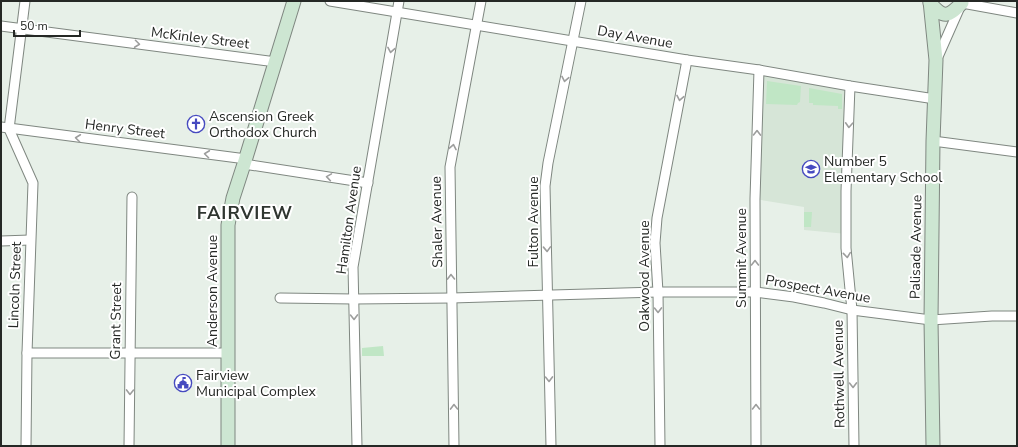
<svg xmlns="http://www.w3.org/2000/svg" width="1018" height="447" font-family="'Nunito Sans',sans-serif">
<style>
.built{fill:#d6e5d7}
.green{fill:#c0e6c5}
.lines{fill:none;stroke-linecap:round;stroke-linejoin:round}
.minor-casing{stroke:#7f8780;stroke-width:11}
.secondary-casing{stroke:#7f8780;stroke-width:15}
.minor{stroke:#fff;stroke-width:9}
.secondary{stroke:#cde6d2;stroke-width:13}
.oneway{stroke:#9d9e9d}
.labels{text-anchor:middle;dominant-baseline:central;stroke-width:4;stroke-linejoin:round;paint-order:stroke}
.street-label{font-size:14px;fill:#252825;stroke:#fff}
.poi-label{font-size:14px;fill:#252825;stroke:#fff;text-anchor:start}
.district-label{font-size:18px;font-weight:bold;letter-spacing:1px;fill:#2f3630;stroke:#fff}
</style>
<rect width="100%" height="100%" fill="#e7f0e8"/>
<path class="built" d="M759 70 850 86 847 234 804 230V207L755 199Z"/>
<g class="green">
<path d="M767 81 801 86 800 102 798 103 797 105 766 104Z"/>
<path d="M809 88 842 94V109H838V106L813 105V103H809Z"/>
<path d="M804 212H812L811 227H804Z"/>
<path d="M383 346 384 356H362V348Z"/>
</g>
<g class="lines">
<defs>
<g id="minor">
<path d="M25 1 9 129 33 183 27 353 26 446"/>
<path d="M330 1 687 60 759 70 850 86 935 99"/>
<path d="M962 3 1017 13"/>
<path d="M1 26 276 62"/>
<path d="M937 59 960 7"/>
<path d="M850 86 846 191V248L852 310 854 446"/>
<path d="M1 127 246 159"/>
<path d="M933 141 1017 152"/>
<path d="M244 164 368 183"/>
<path d="M1 241 30 240"/>
<path d="M280 298 354 299 452 298 658 292H755L794 297 824 303 852 310 931 320 992 316H1017"/>
<path d="M27 353H228"/>
<path d="M129 446 132 197"/>
<path d="M357 446 353 267 399 1"/>
<path d="M454 446 450 167 481 1"/>
<path d="M551 446 545 186 548 163 581 1"/>
<path d="M660 446 658 292 655 243 657 218 687 60"/>
<path d="M756 446 755 199 759 70"/>
</g>
<g id="secondary">
<path d="M930 1 936 60 933 141 931 320 933 446"/>
<path d="M930 3C944 19 948 17 962 3"/>
<path d="M228 446V225L233 198 244 164 294 1"/>
</g>
</defs>
<use href="#minor" class="minor-casing"/>
<use href="#secondary" class="secondary-casing"/>
<use href="#minor" class="minor"/>
<use href="#secondary" class="secondary"/>
</g>
<defs><path id="oneway-chevron" d="M-2-3.5L2.5 0L-2 3.5" fill="none" stroke-width="1.6" stroke-linecap="round" stroke-linejoin="round"/></defs>
<g class="oneway">
<use href="#oneway-chevron" transform="translate(137 44) rotate(7)"/>
<use href="#oneway-chevron" transform="translate(391 50) rotate(100)"/>
<use href="#oneway-chevron" transform="translate(565 79) rotate(101)"/>
<use href="#oneway-chevron" transform="translate(680 98) rotate(101)"/>
<use href="#oneway-chevron" transform="translate(849 125) rotate(93)"/>
<use href="#oneway-chevron" transform="translate(757 133) rotate(-89)"/>
<use href="#oneway-chevron" transform="translate(78 138) rotate(-173)"/>
<use href="#oneway-chevron" transform="translate(453 147) rotate(-79)"/>
<use href="#oneway-chevron" transform="translate(207 154) rotate(-173)"/>
<use href="#oneway-chevron" transform="translate(329 177) rotate(-171)"/>
<use href="#oneway-chevron" transform="translate(547 249) rotate(88)"/>
<use href="#oneway-chevron" transform="translate(847 255) rotate(84)"/>
<use href="#oneway-chevron" transform="translate(755 263) rotate(-90)"/>
<use href="#oneway-chevron" transform="translate(451 277) rotate(-91)"/>
<use href="#oneway-chevron" transform="translate(658 310) rotate(89)"/>
<use href="#oneway-chevron" transform="translate(354 317) rotate(89)"/>
<use href="#oneway-chevron" transform="translate(549 379) rotate(89)"/>
<use href="#oneway-chevron" transform="translate(853 385) rotate(89)"/>
<use href="#oneway-chevron" transform="translate(130 392) rotate(91)"/>
<use href="#oneway-chevron" transform="translate(454 407) rotate(-91)"/>
<use href="#oneway-chevron" transform="translate(756 407) rotate(-90)"/>
</g>
<defs>
<symbol id="church-ring" viewBox="-11 -11 22 22"><circle r="9.5" fill="#fff" stroke="#464ac0" stroke-width="1.5"/><path d="M-1.2-6h2.4v3.5h3.3v2.4h-3.3V6h-2.4V-.1h-3.3v-2.4h3.3Z" fill="#464ac0"/></symbol>
<symbol id="school-ring" viewBox="-11 -11 22 22"><circle r="9.5" fill="#fff" stroke="#464ac0" stroke-width="1.5"/><path d="M0-5L7-2L0 1L-7-2ZM-4 1L0 2.5L4 1V4Q0 6-4 4Z" fill="#464ac0"/></symbol>
<symbol id="civic-ring" viewBox="-11 -11 22 22"><circle r="9.5" fill="#fff" stroke="#464ac0" stroke-width="1.5"/><path d="M-.6-6.5H3V-4.5H.6V-3L4-1V1h2V6H-6V1h2V-1L-.6-3ZM-1.2 2.5V6h2.4V2.5Z" fill="#464ac0"/></symbol>
</defs>
<g fill-rule="evenodd">
<use href="#church-ring" x="186" y="114" width="20" height="20"/>
<use href="#school-ring" x="801" y="159" width="20" height="20"/>
<use href="#civic-ring" x="173" y="373" width="20" height="20"/>
</g>
<g class="labels">
<g class="street-label">
<text transform="translate(635 37) rotate(10)">Day Avenue</text>
<text transform="translate(200 38) rotate(7)">McKinley Street</text>
<text transform="translate(125 129) rotate(7)">Henry Street</text>
<text transform="translate(349 220) rotate(-82)">Hamilton Avenue</text>
<text transform="translate(437 222) rotate(-91)">Shaler Avenue</text>
<text transform="translate(533 222) rotate(-90)">Fulton Avenue</text>
<text transform="translate(916 247) rotate(-89)">Palisade Avenue</text>
<text transform="translate(741 258) rotate(-90)">Summit Avenue</text>
<text transform="translate(644 276) rotate(-90)">Oakwood Avenue</text>
<text transform="translate(15 285) rotate(-88)">Lincoln Street</text>
<text transform="translate(818 289) rotate(10)">Prospect Avenue</text>
<text transform="translate(212 291) rotate(-90)">Anderson Avenue</text>
<text transform="translate(116 321) rotate(-89)">Grant Street</text>
<text transform="translate(839 374) rotate(-91)">Rothwell Avenue</text>
</g>
<g class="poi-label">
<text x="209" y="116">Ascension Greek<tspan x="209" dy="16">Orthodox Church</tspan></text>
<text x="824" y="161">Number 5<tspan x="824" dy="16">Elementary School</tspan></text>
<text x="196" y="375">Fairview<tspan x="196" dy="16">Municipal Complex</tspan></text>
</g>
<g class="district-label">
<text x="245" y="213">FAIRVIEW</text>
</g>
</g>
<rect width="1018" height="447" fill="none" stroke="#252825" stroke-width="4"/>
<path d="M14 30v6h66v-6" fill="none" stroke="#252825" stroke-width="2"/>
<text x="20" y="30" font-size="12" fill="#252825" stroke="#ffffff" stroke-width="3" paint-order="stroke">50 m</text>
</svg>
